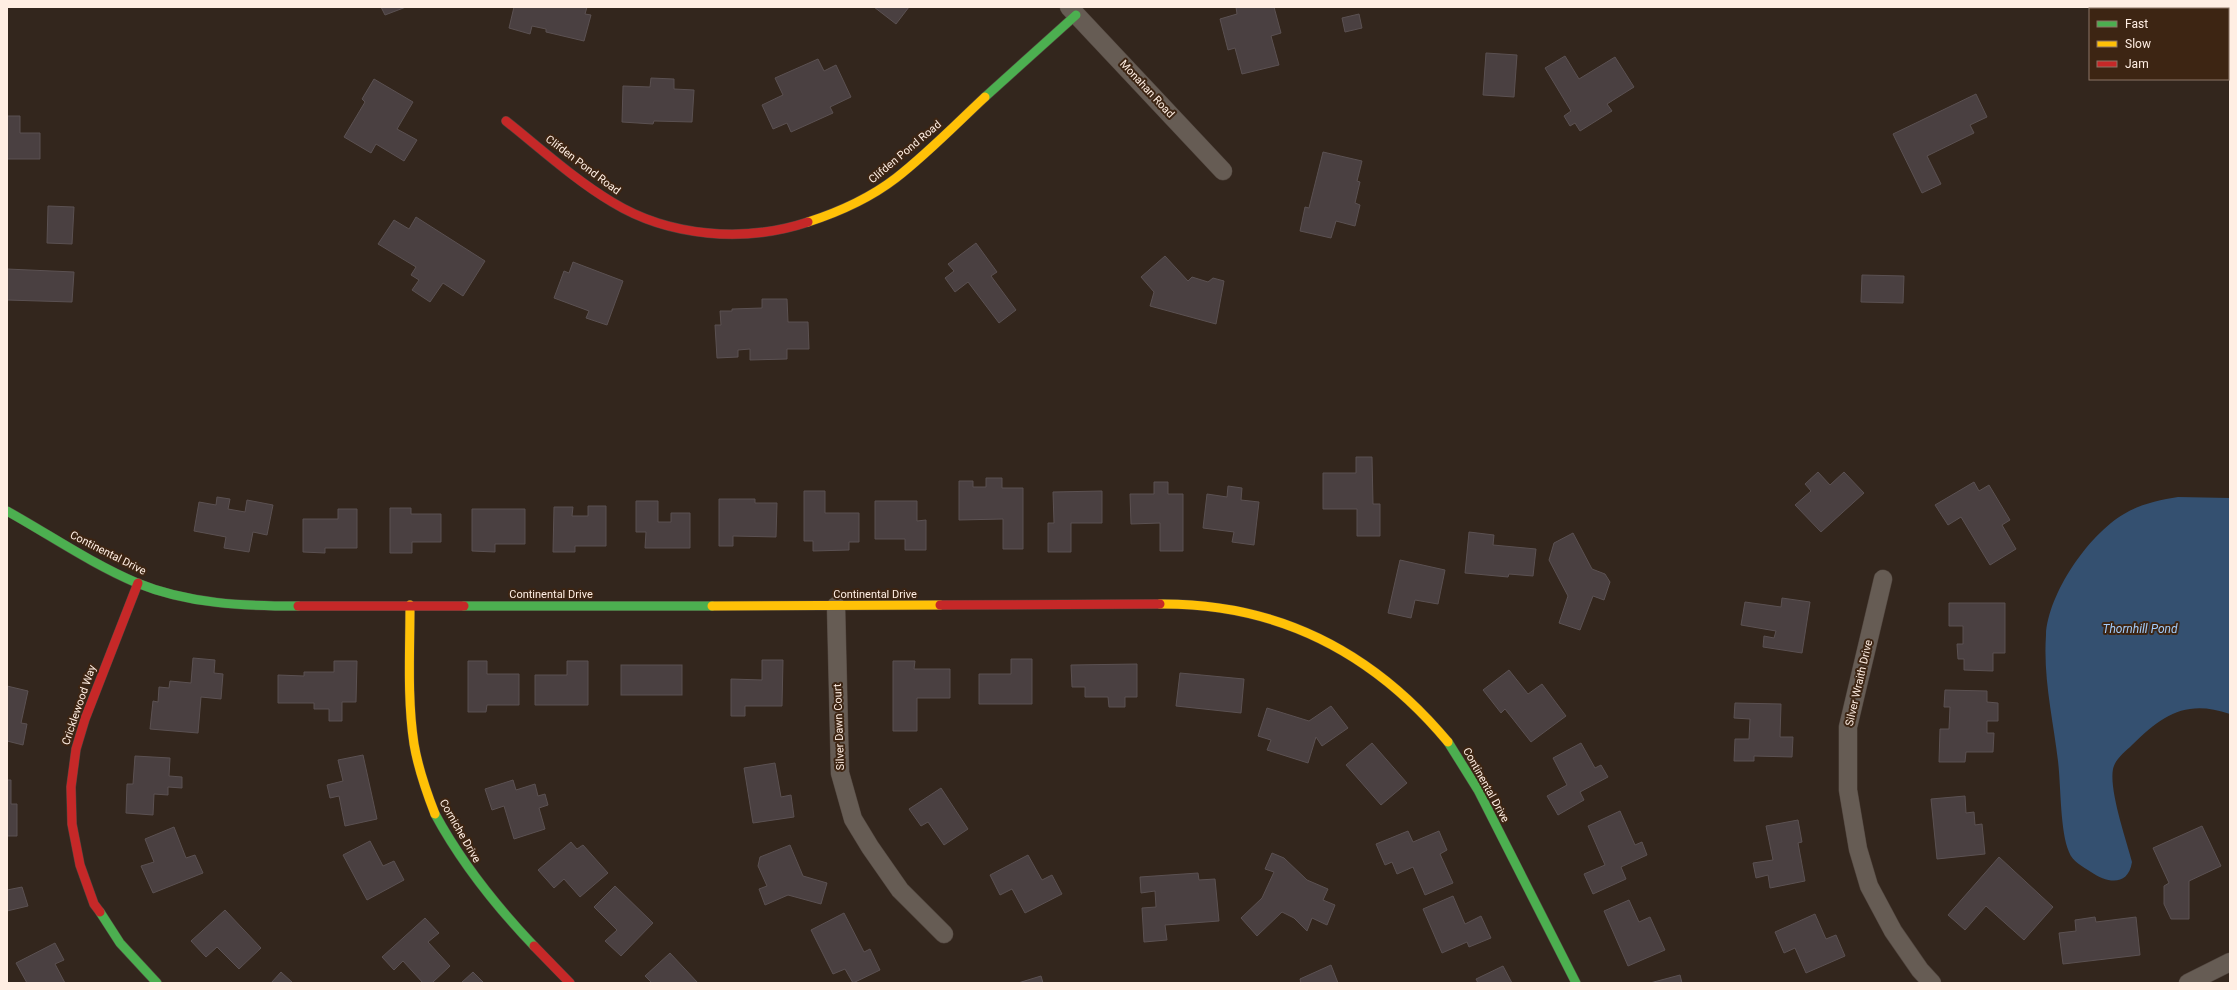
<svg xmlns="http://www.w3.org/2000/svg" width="2237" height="990" font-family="Roboto,sans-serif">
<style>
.water{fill:#345070}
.building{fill:#4a4041;stroke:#5b5152}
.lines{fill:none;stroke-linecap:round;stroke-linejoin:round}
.street-casing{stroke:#50443d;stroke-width:19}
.fast-casing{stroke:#50443d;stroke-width:10}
.slow-casing{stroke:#50443d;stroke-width:10}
.jam-casing{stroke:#50443d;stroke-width:10}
.street{stroke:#665c54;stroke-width:18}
.fast{stroke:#4caf50;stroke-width:9}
.slow{stroke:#ffc107;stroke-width:9}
.jam{stroke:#c62828;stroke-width:9}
.labels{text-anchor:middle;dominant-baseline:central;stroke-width:4;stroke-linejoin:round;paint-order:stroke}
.street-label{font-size:11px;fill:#ffeee3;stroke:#3d2513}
.water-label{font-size:12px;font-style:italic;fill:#a2ccfb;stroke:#3d2513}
</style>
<rect width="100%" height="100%" fill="#33261d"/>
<path class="water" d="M2178 497 2230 498V714C2186 699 2163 715 2132 745 2125 752 2115 759 2113 769 2109 791 2126 839 2132 862 2128 887 2107 883 2091 872 2083 867 2072 861 2069 852 2060 831 2061 786 2058 761 2053 719 2043 678 2046 635 2048 594 2088 535 2124 514 2140 504 2160 500 2178 497Z"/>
<g class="building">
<path d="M381 7H406L385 15Z"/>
<path d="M514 7H587L585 14 591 15 584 41 546 32V29L532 26 530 34 509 28Z"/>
<path d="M874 7H909L896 24Z"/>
<path d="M1236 7H1274L1281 33 1271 36 1279 65 1242 74 1235 48 1228 50 1220 19 1237 14Z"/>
<path d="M1359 14 1362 28 1345 32 1342 18Z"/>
<path d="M1486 53 1517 55 1514 97 1483 95Z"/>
<path d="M1565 56 1579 79 1615 57 1634 87 1607 104 1612 111 1580 131 1575 123 1570 126 1564 116 1571 111 1545 68Z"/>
<path d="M818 59 824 71 836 65 851 97 830 107 833 113 791 132 787 123 773 129 762 105 783 95 775 78Z"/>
<path d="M651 78 674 79V89L694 90 692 122 654 121 653 124 622 122 623 86 650 87Z"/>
<path d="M374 79 413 102 397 129 417 140 404 161 376 144 371 153 344 137 365 102 362 99Z"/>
<path d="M1976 94 1987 117 1970 125 1974 133 1927 156 1941 184 1922 193 1893 134Z"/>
<path d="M7 116H20V133H40V159H7Z"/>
<path d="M1323 152 1362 161 1357 181 1360 182 1355 203 1360 205 1355 226 1336 221 1331 238 1300 231 1305 207 1309 208Z"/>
<path d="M48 206 74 207 72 244 47 243Z"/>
<path d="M416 217 485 261 463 296 443 283 430 302 412 290 419 280 411 275 416 267 378 244 394 220 409 229Z"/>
<path d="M976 243 997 272 991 276 1016 310 999 323 968 282 955 292 945 278 954 271 948 264Z"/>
<path d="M1165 256 1188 281 1192 277 1208 282 1213 278 1224 281 1216 324 1150 306 1154 292 1141 277Z"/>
<path d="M573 262 623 281 607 325 586 318 589 311 554 298 564 271 569 273Z"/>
<path d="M7 269 74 272 72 302 7 300Z"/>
<path d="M1862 275 1904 276 1903 303 1861 302Z"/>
<path d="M762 299H787L788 322H808L809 349H787V359L750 360V349L738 350V357L717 358 715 325H721L720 311H732V309L762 308Z"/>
<path d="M1356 457H1372L1373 504H1380V536H1357V509H1323V473H1356Z"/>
<path d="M1818 472 1830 485 1844 472 1864 493 1821 532 1795 505 1811 491 1805 484Z"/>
<path d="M986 478H1002V488H1023V549H1003V519L959 520V481H973V487H986Z"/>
<path d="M1154 482H1168V494H1183V551H1160V523L1131 524 1130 494H1154Z"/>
<path d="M1974 482 1979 491 1989 485 2010 520 2002 525 2016 549 1990 565 1961 517 1948 525 1935 505Z"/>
<path d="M1228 486 1242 488 1241 500 1259 502 1254 545 1232 542 1234 532 1203 528 1207 494 1227 497Z"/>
<path d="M804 491H825V513H859V542H849V550L813 551V541H804Z"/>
<path d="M1102 491V523H1071V552H1048V523H1054L1053 492Z"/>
<path d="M217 497 230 499 228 509 245 512 247 500 273 505 267 535 253 532 249 552 224 548 226 537 194 531 199 502 216 505Z"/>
<path d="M719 499H755V503H777L776 537 733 536V546H719Z"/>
<path d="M636 501H658V522H671V513H690V548H645L646 532H636Z"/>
<path d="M875 501H917V521L926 520V550H905V539H875Z"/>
<path d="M588 506H606V546H575V552H553L554 507H573L572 516H588Z"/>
<path d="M390 508H411V514H441V542H412V553H390Z"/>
<path d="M338 509H357V548H325V553L303 552V519H338Z"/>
<path d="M472 509H525V544H495V552L472 551Z"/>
<path d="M1469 532 1494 535 1493 545 1536 549 1533 576 1509 574 1508 577 1465 573Z"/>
<path d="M1573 533 1592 569 1605 574 1610 582 1604 600 1593 596 1580 630 1559 623 1568 596 1549 560 1554 543Z"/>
<path d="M1400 560 1445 570 1438 604 1415 600 1411 618 1388 613Z"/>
<path d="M1782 598 1810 602 1802 653 1763 647 1764 636 1774 638 1776 631 1741 625 1745 602 1781 607Z"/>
<path d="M1949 603H2005V653H1993V671L1964 670V659H1958L1957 644H1963V626H1949Z"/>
<path d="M193 658 215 660 214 673 223 674 221 699 201 697 198 733 150 729 153 701 158 702 159 687 169 688 170 681 191 683Z"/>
<path d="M1011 659H1032V704H979V674H1011Z"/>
<path d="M762 660H783L782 706H745V716H731V679L762 680Z"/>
<path d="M334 661H357L356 702H342V721H329V709H314V703H278V675L304 676V672H334Z"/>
<path d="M468 661H487V674H519V705H487L486 712H468Z"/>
<path d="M567 661H588V705H535V675H567Z"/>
<path d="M893 661H915L914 669H950V698H917V731H893Z"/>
<path d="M1137 664V697H1125V707H1109L1108 697H1085V687H1072L1071 665Z"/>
<rect x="621" y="665" width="61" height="30"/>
<path d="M1509 670 1528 694 1542 684 1566 716 1531 742 1505 709 1501 713 1483 690Z"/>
<path d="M1180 673 1244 679 1241 713 1176 706Z"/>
<path d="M7 686 28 691 21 723 27 724 23 745 7 741Z"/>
<path d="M1945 690 1987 691V702L1998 703V721H1987V733H1994L1993 752H1966L1965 762H1939L1940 729H1949L1950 707H1944Z"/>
<path d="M1735 703 1781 704 1780 737H1793L1792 757 1754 756V761H1734L1735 739H1749L1750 719 1734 718Z"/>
<path d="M1331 706 1348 728 1322 746 1316 737 1308 763 1267 750 1271 740 1258 736 1267 708 1309 721Z"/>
<path d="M1372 743 1407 783 1381 805 1346 765Z"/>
<path d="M1581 743 1595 768 1601 765 1608 777 1580 792 1584 800 1558 815 1547 796 1567 785 1553 758Z"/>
<path d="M363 755 377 819 345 826 339 796 330 798 327 785 343 781 338 760Z"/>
<path d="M135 756 170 758 169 776 182 777V788L168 787V795L154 794 153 815 126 813 127 784H133Z"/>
<path d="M775 763 781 797 791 795 794 817 753 823 744 768Z"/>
<path d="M7 780H11V804H17V836H7Z"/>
<path d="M513 780 516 790 535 784 538 796 545 794 548 805 539 808 545 829 514 839 504 806 492 810 485 789Z"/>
<path d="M941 788 968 829 944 845 928 822 921 826 909 809Z"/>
<path d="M1965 796 1966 813 1974 812 1975 825 1982 824 1985 854 1937 859 1931 799Z"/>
<path d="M1620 811 1635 845 1642 842 1647 855 1621 867 1626 879 1593 894 1584 874 1605 865 1588 826Z"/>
<path d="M1798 820 1802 842 1798 843 1805 881 1770 888 1768 875 1756 878 1753 863 1773 860 1766 826Z"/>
<path d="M2202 826 2221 866 2189 881V919H2171L2164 904V886L2169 883 2153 848Z"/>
<path d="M174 827 186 858 195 855 203 873 153 893 141 866 154 862 145 839Z"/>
<path d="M1408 831 1413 842 1439 831 1447 850 1440 854 1453 883 1425 895 1413 867 1397 874 1392 862 1385 865 1376 844Z"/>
<path d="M370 841 383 866 394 861 404 880 367 900 343 855Z"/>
<path d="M571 842 577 849 583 845 608 873 580 897 564 879 554 888 538 870Z"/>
<path d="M790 845 803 876 827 883 821 904 788 895 765 905 759 889 767 886 758 866 760 857Z"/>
<path d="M1272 853 1284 858 1307 880 1328 889 1323 900 1335 905 1327 925 1312 918 1307 931 1294 918 1282 912 1257 936 1241 918 1262 898 1274 872 1265 869Z"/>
<path d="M1028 855 1042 880 1052 875 1062 894 1025 913 1012 889 1000 895 990 875Z"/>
<path d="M1999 857 2053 907 2024 940 1986 906 1965 930 1948 915Z"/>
<path d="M1198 873 1199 880 1215 879 1219 921 1165 925 1167 940 1144 942 1142 908 1156 907 1155 891 1141 893 1140 877Z"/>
<path d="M615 886 653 923 621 956 605 941 617 930 594 907Z"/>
<path d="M22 887 28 906 7 911V890Z"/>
<path d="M1453 896 1465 924 1481 916 1491 938 1469 947 1467 942 1442 953 1423 909Z"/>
<path d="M1629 900 1639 922 1650 917 1665 950 1628 966 1604 911Z"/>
<path d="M225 910 261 948 239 969 217 947 206 957 191 941Z"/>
<path d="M844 913 864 952 870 949 880 970 853 983 845 969 833 974 811 930Z"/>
<path d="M1815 914 1826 939 1836 935 1845 956 1806 973 1795 948 1784 953 1775 932Z"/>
<path d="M2095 917 2096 922 2136 917 2140 955 2063 964 2059 933 2076 931 2075 920Z"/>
<path d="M425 918 439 933 428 942 450 966 432 983H423L403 961 394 970 382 957Z"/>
<path d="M55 943 64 960 55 964 65 983H27L16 963Z"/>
<path d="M670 953 698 983H652L645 976Z"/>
<path d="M1331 965 1338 983H1301L1300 979Z"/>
<path d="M1503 966 1512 983H1478L1476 979Z"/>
<path d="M281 972 293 983H271Z"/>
<path d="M473 972 484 983H461Z"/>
<path d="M1680 975 1682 983H1650Z"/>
<path d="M1041 976 1043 983H1018Z"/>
</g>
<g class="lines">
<defs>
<g id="street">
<path d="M1069 7 1223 171"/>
<path d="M1883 579 1848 727V790L1858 849 1869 886 1893 931 1920 970 1932 983"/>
<path d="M836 606 840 773 853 819 870 847 900 890 944 934"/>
<path d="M2188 983 2230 962"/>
</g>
<g id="fast">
<path d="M985 97 1076 15"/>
<path d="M7 511C50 535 92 564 137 583 188 604 244 606 298 606"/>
<path d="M464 606H712"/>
<path d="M1448 742 1478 790 1576 983"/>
<path d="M435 814C462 864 495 905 534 946"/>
<path d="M100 912 120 943 157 983"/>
</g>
<g id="slow">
<path d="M808 222C839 212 870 198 896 178 927 154 956 124 985 97"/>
<path d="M1160 604C1278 603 1373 652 1448 742"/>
<path d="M410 605C410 651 407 698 414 744 418 768 426 791 435 814"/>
<path d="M712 606 940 605"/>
</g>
<g id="jam">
<path d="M506 121C540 148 575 180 612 202 669 237 745 243 808 222"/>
<path d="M940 605 1160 604"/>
<path d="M298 606H464"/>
<path d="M100 912 94 904 80 865 72 824 71 787 76 749 85 719 138 583"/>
<path d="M534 946 570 983"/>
</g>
</defs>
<use href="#street" class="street-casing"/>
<use href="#fast" class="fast-casing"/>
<use href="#slow" class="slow-casing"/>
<use href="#jam" class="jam-casing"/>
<use href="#street" class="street"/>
<use href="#fast" class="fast"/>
<use href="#slow" class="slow"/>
<use href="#jam" class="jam"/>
</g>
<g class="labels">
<g class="street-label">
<text transform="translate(1147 89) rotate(47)">Monahan Road</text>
<text transform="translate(905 152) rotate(-40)">Clifden Pond Road</text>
<text transform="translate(583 165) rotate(37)">Clifden Pond Road</text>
<text transform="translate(108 553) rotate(27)">Continental Drive</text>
<text x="551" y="594">Continental Drive</text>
<text x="875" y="594">Continental Drive</text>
<text transform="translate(1859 683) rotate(-77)">Silver Wraith Drive</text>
<text transform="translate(79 705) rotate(-71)">Cricklewood Way</text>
<text transform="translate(839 727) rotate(-92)">Silver Dawn Court</text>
<text transform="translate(1486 785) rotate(61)">Continental Drive</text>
<text transform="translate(460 831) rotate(60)">Corniche Drive</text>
</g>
<g class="water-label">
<text x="2140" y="629">Thornhill Pond</text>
</g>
</g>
<rect width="2237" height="990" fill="none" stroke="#ffeee3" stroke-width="16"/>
<rect x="2089" y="8" width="140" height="72" fill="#3d2513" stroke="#8b7566"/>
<rect x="2097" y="21" width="20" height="6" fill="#4caf50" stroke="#8b7566"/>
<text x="2125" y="28" font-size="12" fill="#ffeee3">Fast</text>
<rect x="2097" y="41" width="20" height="6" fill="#ffc107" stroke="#8b7566"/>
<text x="2125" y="48" font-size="12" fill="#ffeee3">Slow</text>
<rect x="2097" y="61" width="20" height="6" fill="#c62828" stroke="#8b7566"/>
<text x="2125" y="68" font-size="12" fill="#ffeee3">Jam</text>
</svg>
